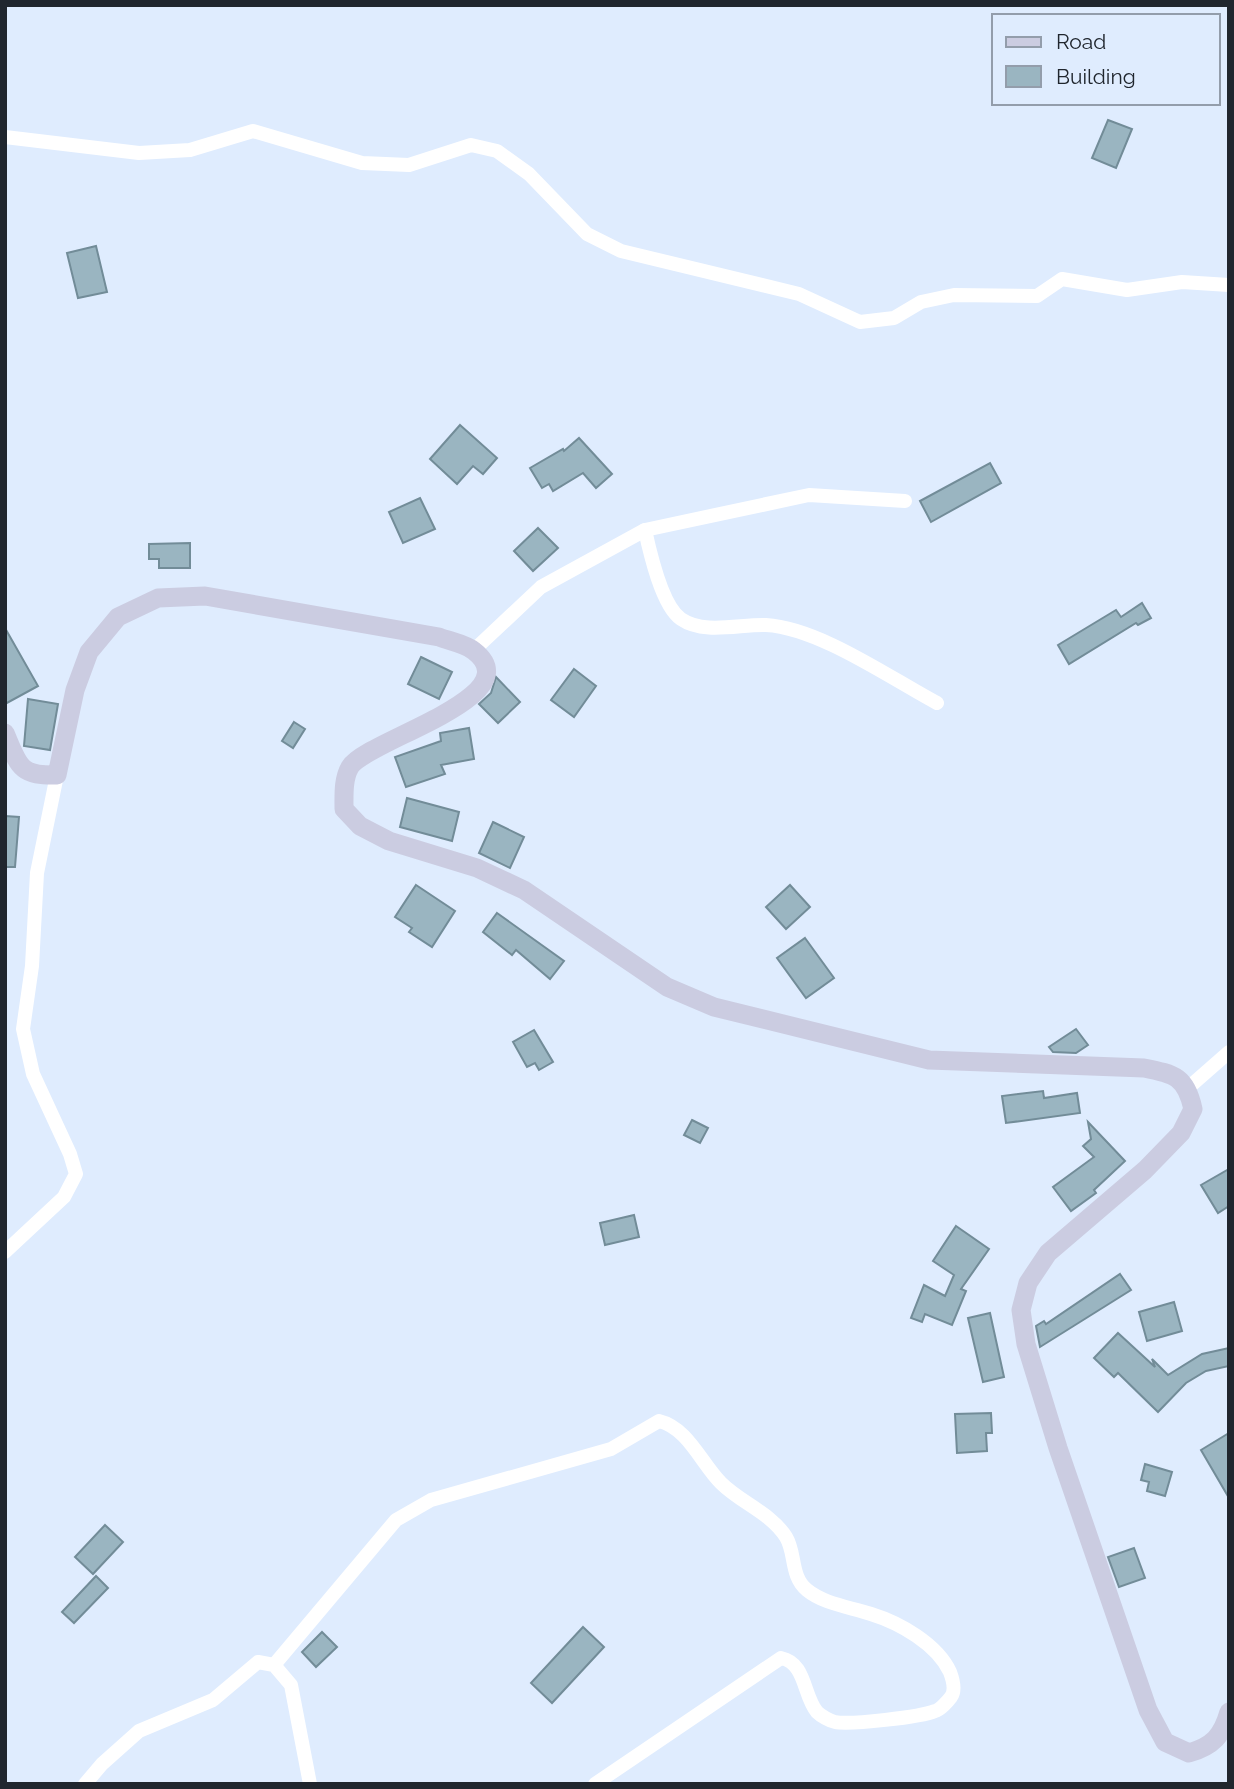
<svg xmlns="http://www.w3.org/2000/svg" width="1234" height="1789" font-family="Raleway,sans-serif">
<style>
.building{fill:#9ab5c1;stroke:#728c98;stroke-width:2}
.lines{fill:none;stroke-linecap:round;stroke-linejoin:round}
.minor{stroke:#fff;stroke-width:14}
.secondary{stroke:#cbcce1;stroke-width:19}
</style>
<rect width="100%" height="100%" fill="#dfecfe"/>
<g class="building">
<path d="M1108 120 1132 129 1116 168 1092 158Z"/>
<path d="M96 246 107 292 78 298 67 253Z"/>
<path d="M460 425 497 458 483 474 473 466 457 484 430 459Z"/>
<path d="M579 438 612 474 596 488 583 473 553 491 549 484 542 488 530 468 563 449 564 451Z"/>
<path d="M990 463 1001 483 931 522 920 501Z"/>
<path d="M420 498 435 529 403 543 389 512Z"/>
<path d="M538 528 558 548 533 571 514 551Z"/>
<path d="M190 543V568H159V559H149V544Z"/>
<path d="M1142 603 1151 618 1138 625 1136 623 1069 664 1058 645 1116 610 1121 617Z"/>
<path d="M5 628 38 686 5 704Z"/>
<path d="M421 657 452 672 439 699 408 684Z"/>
<path d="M574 669 596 686 574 717 551 700Z"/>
<path d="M496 677 520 702 498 723 479 704 491 693Z"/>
<path d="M28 699 58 704 50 750 24 746Z"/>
<path d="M294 722 305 729 293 748 282 741Z"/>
<path d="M469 728 474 759 441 765 445 774 406 787 395 757 441 741 440 733Z"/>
<path d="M407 798 459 812 452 841 400 827Z"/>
<path d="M5 816 19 817 15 867H5Z"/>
<path d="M493 822 524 837 510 868 479 853Z"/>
<path d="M416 885 455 911 432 947 409 932 412 928 395 917Z"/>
<path d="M790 885 810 907 786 929 766 907Z"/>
<path d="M497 913 564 961 550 979 516 950 512 955 483 932Z"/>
<path d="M805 938 834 978 806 998 777 958Z"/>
<path d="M1076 1029 1088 1045 1076 1053 1053 1052 1049 1047Z"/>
<path d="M534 1030 553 1062 539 1070 535 1063 527 1067 513 1042Z"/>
<path d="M1043 1091 1044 1098 1077 1093 1080 1113 1006 1123 1002 1096Z"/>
<path d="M692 1120 708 1128 700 1143 684 1135Z"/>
<path d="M1088 1122 1125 1161 1094 1190 1096 1193 1071 1211 1053 1187 1094 1157 1083 1146 1091 1139Z"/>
<path d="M1229 1169V1206L1218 1213 1201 1185Z"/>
<path d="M634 1215 639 1237 605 1245 600 1223Z"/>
<path d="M956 1226 989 1249 961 1289 966 1291 952 1325 925 1314 922 1322 911 1318 924 1285 945 1296 954 1275 933 1261Z"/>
<path d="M1120 1274 1131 1290 1040 1347 1036 1326 1044 1321 1046 1324Z"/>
<path d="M1174 1302 1182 1331 1147 1341 1139 1312Z"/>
<path d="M990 1313 1004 1377 983 1382 968 1318Z"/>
<path d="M1118 1333 1155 1367 1152 1359 1168 1375 1202 1354 1229 1348V1366L1206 1371 1186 1383 1158 1412 1118 1373 1114 1377 1094 1358Z"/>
<path d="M991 1413 992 1433H986L987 1451 957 1453 955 1414Z"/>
<path d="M1229 1433V1498L1201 1450Z"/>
<path d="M1145 1464 1172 1472 1165 1496 1147 1491 1149 1482 1141 1480Z"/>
<path d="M105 1525 123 1542 93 1574 75 1557Z"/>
<path d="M1134 1548 1145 1578 1119 1587 1108 1557Z"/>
<path d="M96 1576 108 1588 74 1623 62 1612Z"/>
<path d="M583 1627 604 1647 552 1703 531 1683Z"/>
<path d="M322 1632 337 1647 316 1667 302 1652Z"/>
</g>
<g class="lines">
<g class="minor">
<path d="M5 137 139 153 190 150 253 131 362 163 409 165 471 145 497 151 529 174 587 234 621 251 799 294 860 322 894 318 921 302 954 295 1037 296 1062 279 1127 290 1182 282 1229 285"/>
<path d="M645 530C650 553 662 606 681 619 704 635 740 624 766 625 819 628 890 678 937 703"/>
<path d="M474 650 541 587 645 530 809 495 905 501"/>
<path d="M1188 1088 1229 1052"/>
<path d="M5 1252 64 1197 76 1174 70 1154 33 1074 23 1029 32 966 37 873 57 775"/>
<path d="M274 1665 396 1520 431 1500 611 1449 659 1421C688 1428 701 1463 721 1483 741 1503 771 1513 786 1537 796 1553 790 1576 807 1590 824 1604 850 1607 871 1614 900 1623 937 1644 950 1672 953 1680 956 1690 951 1697 948 1701 940 1710 935 1711 921 1717 850 1725 835 1722 830 1721 821 1716 817 1712 803 1695 806 1663 781 1658L595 1784"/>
<path d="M85 1784 102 1764 139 1731 213 1700 258 1662 274 1665 291 1685 310 1784"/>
</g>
<path class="secondary" d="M5 733C19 766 19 776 57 775L75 690 89 652 118 617 158 598 205 596 439 637C449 641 466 644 474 651 533 697 366 740 350 767 343 779 344 795 344 809L360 826 389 841 477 868 524 890 667 987 714 1007 929 1060 1144 1068C1175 1074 1186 1077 1193 1109L1181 1133 1145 1170 1048 1253 1028 1283 1021 1310 1026 1344 1058 1448 1148 1710 1165 1742 1189 1753C1213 1746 1222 1736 1229 1712"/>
</g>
<rect width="1234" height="1789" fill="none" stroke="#20262e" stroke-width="14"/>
<rect x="992" y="14" width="228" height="91" fill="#dfecfe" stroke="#939dab" stroke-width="2"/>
<rect x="1006" y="37" width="35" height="10" fill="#cbcce1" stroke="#939dab" stroke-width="2"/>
<text x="1056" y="49" font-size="21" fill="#20262e">Road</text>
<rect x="1006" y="66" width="35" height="21" fill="#9ab5c1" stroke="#939dab" stroke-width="2"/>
<text x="1056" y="84" font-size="21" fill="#20262e">Building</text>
</svg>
